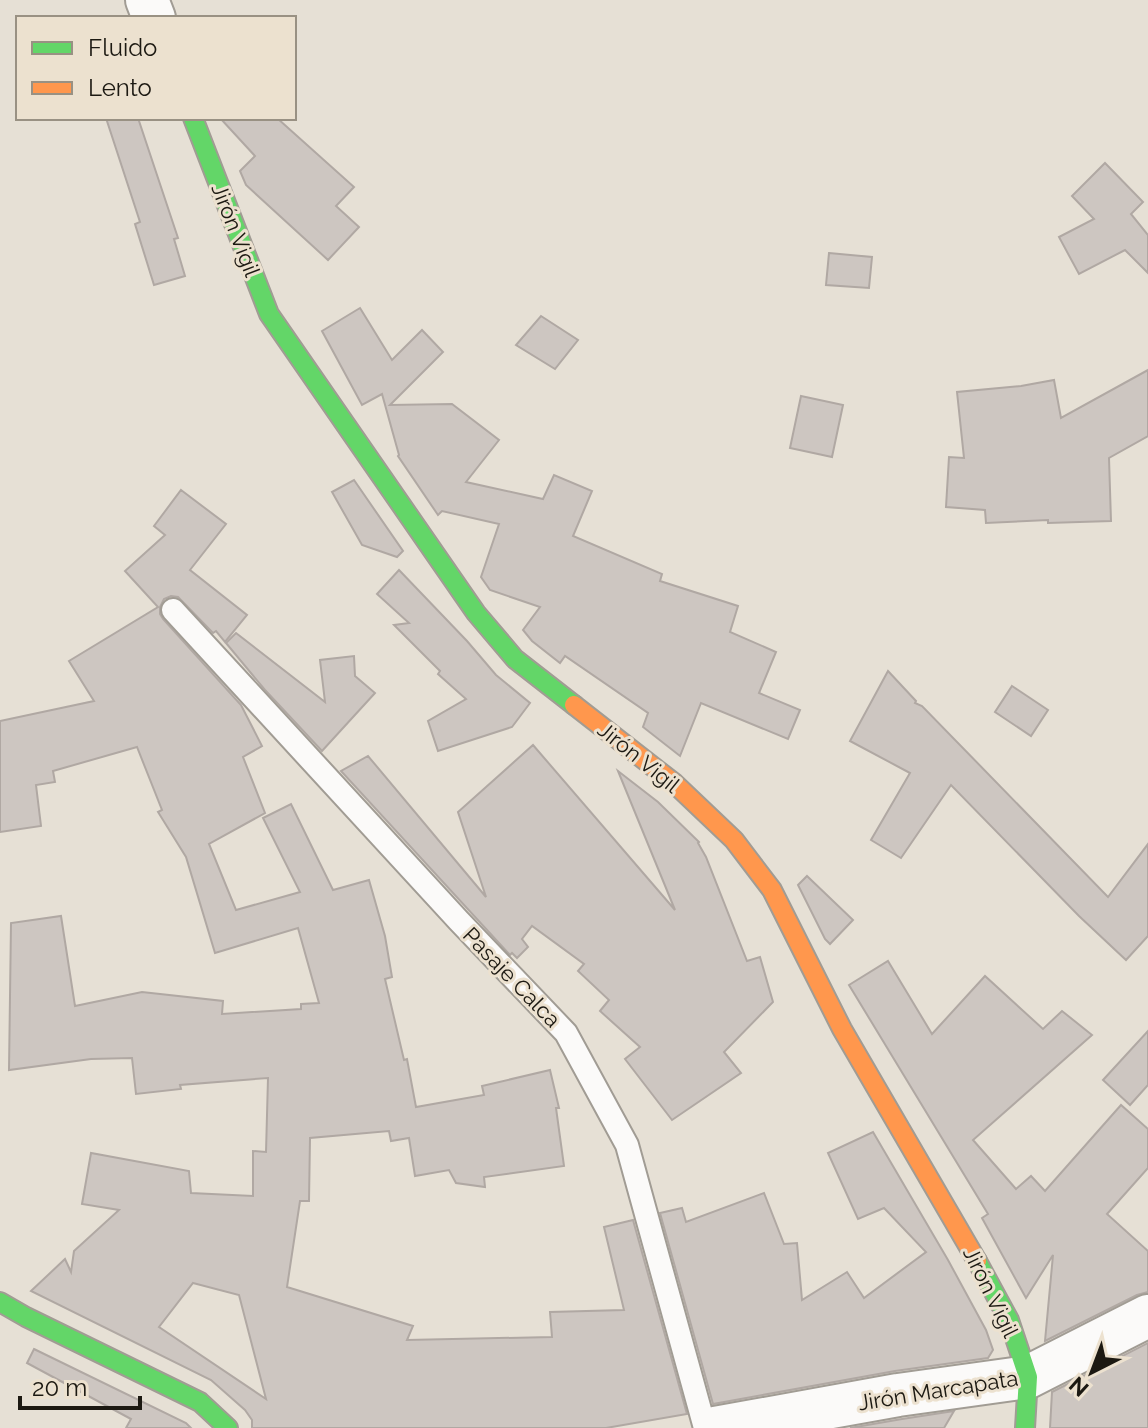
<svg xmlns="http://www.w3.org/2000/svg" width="1148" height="1428" font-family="Raleway,sans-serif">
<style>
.building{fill:#cdc6c1;stroke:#b0a8a3;stroke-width:2;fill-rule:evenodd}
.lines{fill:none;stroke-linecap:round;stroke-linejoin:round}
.lane-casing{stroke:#a19c94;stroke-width:26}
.street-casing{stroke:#a19c94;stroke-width:46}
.fast-casing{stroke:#a19c94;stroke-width:22}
.slow-casing{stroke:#a19c94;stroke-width:22}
.lane{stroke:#fbfaf9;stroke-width:22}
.street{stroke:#fbfaf9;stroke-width:42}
.fast{stroke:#63d668;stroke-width:18}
.slow{stroke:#ff974d;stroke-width:18}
.labels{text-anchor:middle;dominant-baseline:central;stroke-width:6;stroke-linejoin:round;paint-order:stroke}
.street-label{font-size:22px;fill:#1c1912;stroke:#ece1cf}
</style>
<rect width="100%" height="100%" fill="#e6e0d5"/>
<g class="building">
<path d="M106 118H138L178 238 174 239 185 276 154 285 135 224 140 222Z"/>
<path d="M220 118H277L354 187 336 206 359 227 328 260 246 185 240 171 255 156Z"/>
<path d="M1105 163 1143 202 1131 214 1148 235V273L1125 250 1079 274 1059 237 1094 219 1072 196Z"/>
<path d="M829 253 872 257 869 288 826 285Z"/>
<path d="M360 308 392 360 422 330 443 352 390 405 452 404 499 440 466 482 543 499 554 475 592 491 573 536 662 574 660 581 738 606 730 632 776 652 759 693 800 710 788 739 701 703 680 756 643 727 648 713 565 656 560 663 532 641 523 630 540 607 490 590 481 577 499 524 442 511 438 515 398 456 399 455 382 394 362 405 322 331Z"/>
<path d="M541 316 578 340 555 369 516 345Z"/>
<path d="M1148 370V436L1109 458 1111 521 1048 523V520L986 523 985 510 946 507 949 457 964 458 957 392 1021 386 1054 380 1061 418Z"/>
<path d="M801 396 843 405 832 457 790 448Z"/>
<path d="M354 480 403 551 397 557 362 545 332 492Z"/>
<path d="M181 490 226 524 190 570 247 615 225 642 216 631 213 633 178 597 171 596 164 599 160 607V614L163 619 241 705 262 746 243 757 265 813 209 844 236 910 300 892 263 818 291 804 333 890 369 880 385 936 392 977 385 979 404 1060 407 1059 416 1107 484 1095 482 1086 550 1070 559 1108H556L564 1166 484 1177 485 1187 456 1183 449 1170 415 1176 409 1138 391 1141 389 1131 310 1138 309 1201H300L287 1287 413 1326 407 1340 552 1337 550 1312 624 1310 604 1227 633 1220 687 1414 606 1428H252V1420L245 1410 211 1380 31 1291 65 1259 71 1272 74 1251 119 1210 82 1204 91 1153 189 1171 191 1193 253 1196V1151L266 1152 268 1078 180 1085 181 1089 136 1094 132 1058 91 1059 9 1070 11 923 61 916 75 1006 142 992 223 1001 222 1014 301 1009V1004L319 1003 298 928 215 953 186 857 158 812 162 810 137 747 53 771 55 782 36 785 41 826 0 832V721L94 701 69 661 158 607 125 571 165 535 154 526ZM193 1283 239 1295 266 1399 159 1327Z"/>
<path d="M399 570 467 641 496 675 530 703 512 727 438 751 428 721 466 699 438 674 440 671 394 625 409 623 377 594Z"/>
<path d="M236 633 325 702 320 660 354 656 355 676 375 693 322 751 265 690 226 643Z"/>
<path d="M888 671 916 701 915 703 922 706 1108 897 1148 844V936L1126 960 1079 916 951 785 901 858 871 840 910 773 850 741Z"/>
<path d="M1012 686 1048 710 1031 736 995 712Z"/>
<path d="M533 745 675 910 618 771 658 802 699 842 698 843 706 857 747 961 760 957 773 1002 724 1052 741 1073 672 1120 625 1059 640 1047 600 1011 609 1000 578 971 584 964 532 926 522 939 528 947 517 958 512 953 510 955 341 771 368 756 486 897 458 812Z"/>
<path d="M807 876 853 920 830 944 825 939 798 885Z"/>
<path d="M888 961 932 1034 985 976 1043 1029 1062 1011 1092 1035 973 1140 1016 1189 1031 1176 1045 1191 1121 1105 1148 1129V1168L1107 1214 1148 1251V1292L1137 1295 1045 1341 1053 1255 1026 1298 982 1218 988 1214 849 985Z"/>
<path d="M1148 1031V1085L1130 1105 1103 1080Z"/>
<path d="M873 1132 948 1260 986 1330 993 1350 988 1358 895 1371 713 1404 660 1213 682 1208 686 1222 764 1193 784 1244 797 1243 802 1300 847 1272 864 1298 926 1252 884 1208 858 1219 828 1153Z"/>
<path d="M1148 1343V1428H1050L1052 1392Z"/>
<path d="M34 1349 186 1423 191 1428H126L131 1419 27 1363Z"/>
<path d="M954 1411 944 1428H850L902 1419Z"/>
</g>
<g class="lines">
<defs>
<path id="lane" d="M173 610 459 921 566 1033 627 1145 705 1428"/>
<g id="street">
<path d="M147 0 154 18"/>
<path d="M715 1428 898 1395 1028 1377 1148 1316"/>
</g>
<g id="fast">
<path d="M193 118 269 314 476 613 515 659 574 705"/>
<path d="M977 1261 1009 1320 1028 1377 1025 1428"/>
<path d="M0 1302 26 1317 200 1402 228 1428"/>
</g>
<path id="slow" d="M574 705 674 783 734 840 772 890 842 1029 977 1261"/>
</defs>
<use href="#lane" class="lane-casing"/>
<use href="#street" class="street-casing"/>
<use href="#fast" class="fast-casing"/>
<use href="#slow" class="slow-casing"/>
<use href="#lane" class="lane"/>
<use href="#street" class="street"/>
<use href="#fast" class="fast"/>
<use href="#slow" class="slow"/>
</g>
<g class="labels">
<g class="street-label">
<text transform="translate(236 230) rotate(69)">Jirón Vigil</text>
<text transform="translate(639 757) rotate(39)">Jirón Vigil</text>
<text transform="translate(512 977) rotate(46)">Pasaje Calca</text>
<text transform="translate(991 1292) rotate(64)">Jirón Vigil</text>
<text transform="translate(938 1390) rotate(-9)">Jirón Marcapata</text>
</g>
</g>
<rect x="16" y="16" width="280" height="104" fill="#ece1cf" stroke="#999183" stroke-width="2"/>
<rect x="32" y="42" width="40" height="12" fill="#63d668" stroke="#999183" stroke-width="2"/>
<text x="88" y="56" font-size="24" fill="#1c1912">Fluido</text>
<rect x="32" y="82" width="40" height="12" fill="#ff974d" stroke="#999183" stroke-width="2"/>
<text x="88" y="96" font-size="24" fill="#1c1912">Lento</text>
<g transform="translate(1092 1372) rotate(222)" stroke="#ece1cf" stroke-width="6" paint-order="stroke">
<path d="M0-6L14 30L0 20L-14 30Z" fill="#1c1912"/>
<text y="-12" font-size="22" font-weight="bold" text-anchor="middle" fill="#1c1912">N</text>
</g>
<path d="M20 1396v12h120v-12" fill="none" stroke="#1c1912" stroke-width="4"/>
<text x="32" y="1396" font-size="24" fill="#1c1912" stroke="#ece1cf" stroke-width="6" paint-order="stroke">20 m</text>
</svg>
